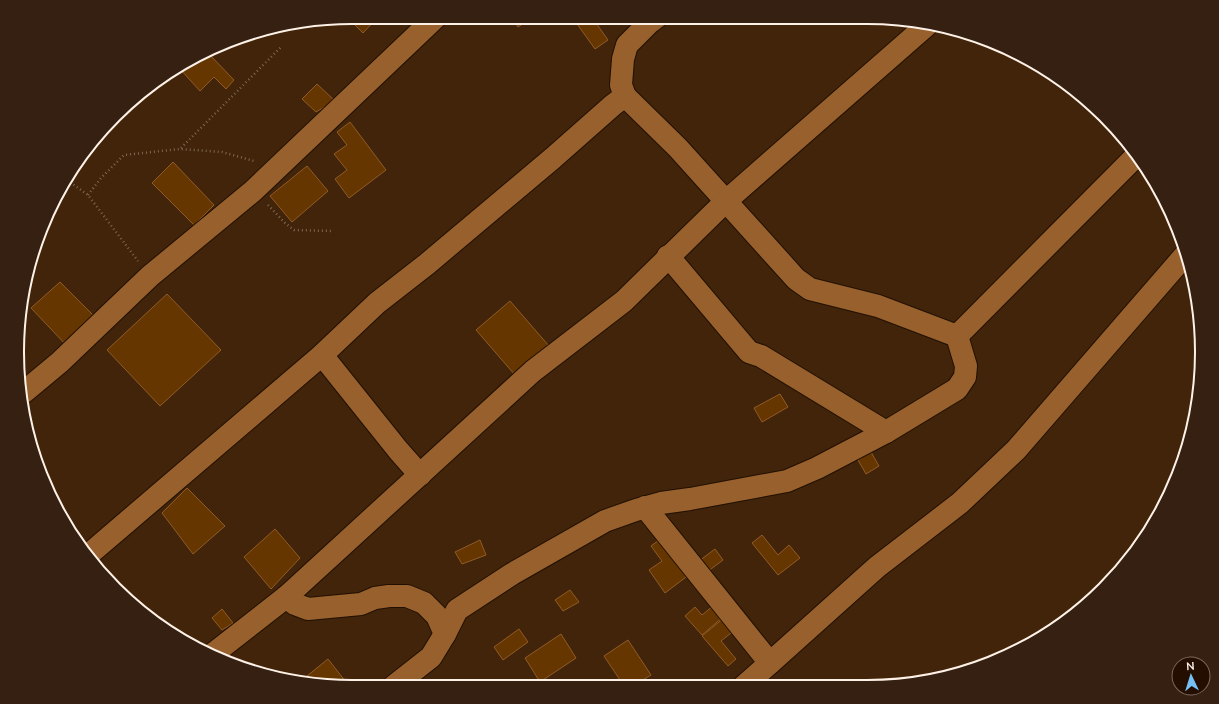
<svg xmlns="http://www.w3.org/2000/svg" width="1219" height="704" font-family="Mulish,sans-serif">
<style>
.building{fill:#663600;stroke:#915b28}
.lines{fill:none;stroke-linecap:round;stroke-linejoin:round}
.street-casing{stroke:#211002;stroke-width:24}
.path{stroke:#7f6751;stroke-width:2.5;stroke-dasharray:1 3;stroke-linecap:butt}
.street{stroke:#97602d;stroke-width:22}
.rim{fill:none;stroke:#fef1e7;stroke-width:2}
</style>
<rect width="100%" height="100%" fill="#412409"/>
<g class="building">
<path d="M352 17H378L363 33 348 18Z"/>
<path d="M512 17H533L518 27Z"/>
<path d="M572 17H605L596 23 608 40 595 49Z"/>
<path d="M209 54 234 80 226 89 214 77 200 91 180 69Z"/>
<path d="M169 75 157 88 153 84Z"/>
<path d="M317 84 335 101 316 112 302 99Z"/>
<path d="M350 122 386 170 349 198 335 179 347 170 334 154 347 145 337 132Z"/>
<path d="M173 162 214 205 194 225 152 183Z"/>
<path d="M307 166 328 191 292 222 270 196Z"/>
<path d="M60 282 97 319 68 347 31 308Z"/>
<path d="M167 294 221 350 160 406 107 350Z"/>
<path d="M510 301 549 346 515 375 476 330Z"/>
<path d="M780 394 788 407 762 422 754 408Z"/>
<path d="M871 452 879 466 866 474 858 460Z"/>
<path d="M187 488 225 526 193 554 162 513Z"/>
<path d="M275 529 300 558 271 589 244 557Z"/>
<path d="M762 535 778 555 789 545 800 558 778 575 752 543Z"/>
<path d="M663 537 690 574 665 593 649 570 662 561 651 546Z"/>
<path d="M480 540 486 555 462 564 455 552Z"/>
<path d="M715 549 723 560 707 572 699 561Z"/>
<path d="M570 590 579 602 563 611 555 600Z"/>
<path d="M713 606 723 617 702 635 685 616 695 607 702 615Z"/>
<path d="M222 609 233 623 222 630 212 618Z"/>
<path d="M725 617 736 629 721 641 736 659 728 666 702 636Z"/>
<path d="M519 629 528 642 503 660 494 647Z"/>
<path d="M561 634 576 658 540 682 525 658Z"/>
<path d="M628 640 651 675 633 686H624L604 656Z"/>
<path d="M328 659 349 686H330L302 680Z"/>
</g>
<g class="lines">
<defs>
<g id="street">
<path d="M625 96 678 148 796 279 810 289 878 306 957 336"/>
<path d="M668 256 749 352 761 356 886 432"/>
<path d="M957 336 1137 155"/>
<path d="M322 355 398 450 420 475"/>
<path d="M24 392 60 362 150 276 253 191 436 17"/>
<path d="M645 507 770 663 744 686"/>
<path d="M87 556 322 355 377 303 427 264 553 158 613 105 625 96 621 85 623 59 627 45 649 23 657 17"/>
<path d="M286 597 295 604 308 609 361 604 375 598 389 596H407L424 603 437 616 445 634"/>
<path d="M213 654 286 597 533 371 624 301 726 201 927 25"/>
<path d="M770 663 877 567 960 503 1016 450 1186 254"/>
<path d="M394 686 431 657 445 634 457 610 512 574 605 521 636 510 661 503 690 499 787 481 817 468 886 432 957 389 965 377 966 366 957 336"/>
</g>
</defs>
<use href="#street" class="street-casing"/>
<g class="path">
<path d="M181 148 282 46"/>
<path d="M67 180 88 195 138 261"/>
<path d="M88 195 101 178 124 155 180 149 222 152 254 161"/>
<path d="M268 205 285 223 294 230 332 231"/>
</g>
<use href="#street" class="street"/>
</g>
<path d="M0 0H1219V704H0ZM352 24H867A328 328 0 0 1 1195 352V352A328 328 0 0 1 867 680H352A328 328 0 0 1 24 352V352A328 328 0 0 1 352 24Z" fill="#352012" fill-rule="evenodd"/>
<path class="rim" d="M352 24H867A328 328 0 0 1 1195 352V352A328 328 0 0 1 867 680H352A328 328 0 0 1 24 352V352A328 328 0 0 1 352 24Z"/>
<g transform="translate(1191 676) rotate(356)"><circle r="19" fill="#240e00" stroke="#7b695c"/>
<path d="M0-3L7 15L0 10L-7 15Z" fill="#75c0f6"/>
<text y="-6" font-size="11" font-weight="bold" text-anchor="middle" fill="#fef1e7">N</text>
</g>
</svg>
